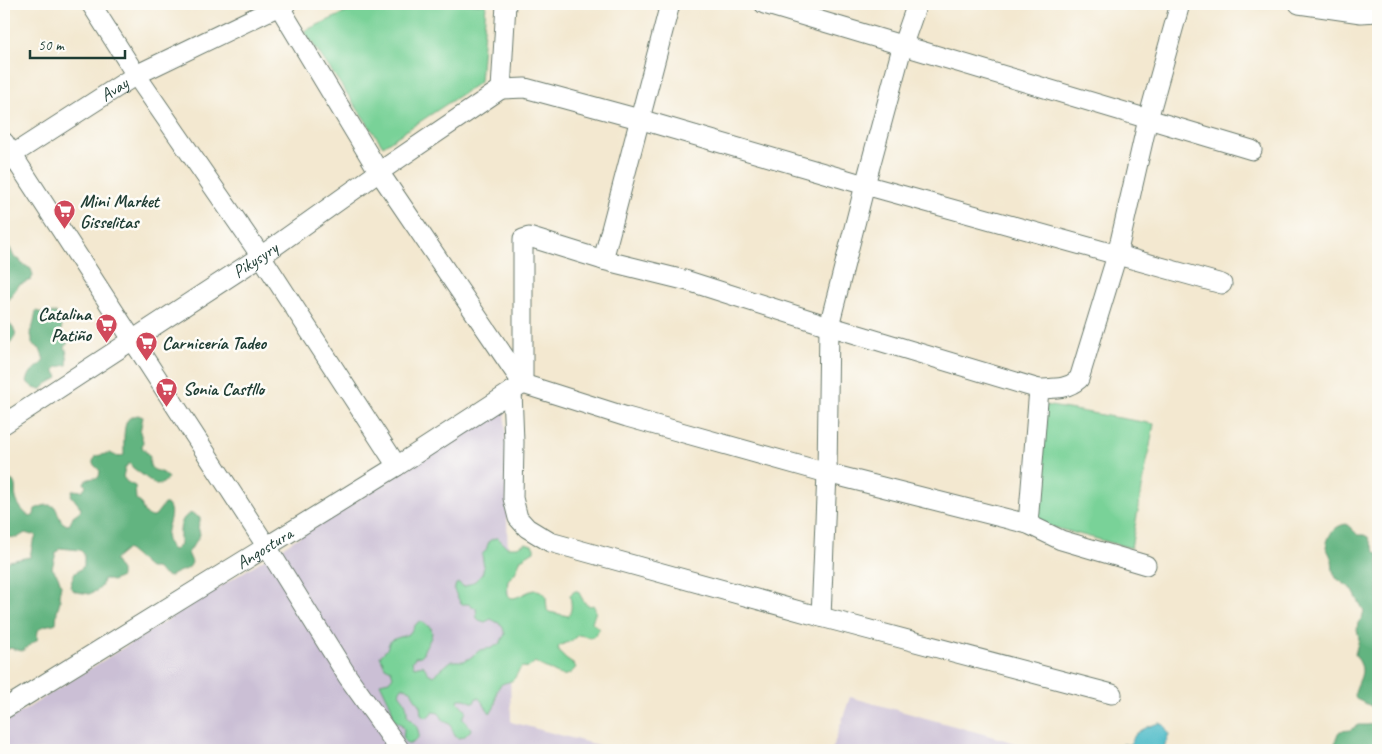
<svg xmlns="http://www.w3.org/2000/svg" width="1382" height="754" font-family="Caveat,sans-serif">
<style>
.industrial{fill:#cbbfd5}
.green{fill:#79d298;stroke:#4c8866}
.forest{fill:#62b480;stroke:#40785a}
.water{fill:#4ebbc8;stroke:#367c7e}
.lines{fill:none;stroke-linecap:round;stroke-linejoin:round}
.minor-casing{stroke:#69796b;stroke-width:21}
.minor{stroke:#fff;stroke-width:19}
.labels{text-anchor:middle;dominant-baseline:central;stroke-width:5;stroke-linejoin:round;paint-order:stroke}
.street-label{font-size:18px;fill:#1f3d34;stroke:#fdfcf7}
.poi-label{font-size:18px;font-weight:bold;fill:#1f3d34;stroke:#fdfcf7;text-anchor:start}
</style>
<rect width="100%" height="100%" fill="#fdfcf7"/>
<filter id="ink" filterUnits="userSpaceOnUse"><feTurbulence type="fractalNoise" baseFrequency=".02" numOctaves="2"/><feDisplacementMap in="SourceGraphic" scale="10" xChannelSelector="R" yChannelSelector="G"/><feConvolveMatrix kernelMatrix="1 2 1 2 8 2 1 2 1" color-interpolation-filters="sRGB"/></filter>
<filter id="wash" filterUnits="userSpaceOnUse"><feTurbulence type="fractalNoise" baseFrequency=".0096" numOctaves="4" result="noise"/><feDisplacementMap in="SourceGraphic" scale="20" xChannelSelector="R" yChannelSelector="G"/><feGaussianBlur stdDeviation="1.12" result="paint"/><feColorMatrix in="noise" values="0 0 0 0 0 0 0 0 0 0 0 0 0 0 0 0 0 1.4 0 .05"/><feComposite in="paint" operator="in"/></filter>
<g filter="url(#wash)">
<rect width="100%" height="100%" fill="#f3e8d0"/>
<g class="industrial">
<path d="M505 407 511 722 616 750H4V723Z"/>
<path d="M850 697 1041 750H832Z"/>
</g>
<g class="green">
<path d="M365 4H486L480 82 383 146 304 31Z"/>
<path d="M1045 405 1154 424 1131 548 1033 522Z"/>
<path d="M495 538H498L507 547H517L526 543 532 545 534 548V551L521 559 515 573 508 580C503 614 525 589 536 590 541 590 544 594 546 597L547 610 549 612 568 616C573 611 571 601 570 595L575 591H578L584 602 590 606 593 605C598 612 594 615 592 622L599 629C592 642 589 636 578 635L571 641 559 646 558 649C560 653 564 658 567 660 571 663 573 663 576 667 566 682 557 673 546 668 542 666 539 665 535 662L528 668 522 667C517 672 516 677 513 680 508 683 502 682 499 687 493 695 499 705 490 713L479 698H476L474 703 465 699H459L458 702 465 709 466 712 462 718 470 727 471 730 464 737 458 738 455 736 450 724 444 721 439 713 433 712 426 718C418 716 422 709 419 703L415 699 411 690 402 687C396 695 402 695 405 702 407 706 407 711 407 715 413 724 418 724 419 736L415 741 410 744H407L403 739 404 729 401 724 395 721 393 718 391 706 380 683 389 681 393 676 391 670 385 667 380 656 387 649 389 643 391 640 409 634 417 623 420 621 431 628C435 639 424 644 423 654L421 656 415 657 412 662 414 667 423 665 428 673 433 676 451 661H464L470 658 480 650 492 648 500 643 505 634 502 625 491 619 485 622 479 620 477 618 476 608 468 604H461L454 590 456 584 459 583 464 587 475 581 482 574 484 567 482 555 486 550 489 541Z"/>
</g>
<g class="forest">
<path d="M5 246 10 248 14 257 20 260 21 263 31 269 33 275 31 280 19 285 4 305V247Z"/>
<path d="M36 311 43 313H56L58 319 62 325 61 331 66 336 68 342 65 347C67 350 68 363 67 365L57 367 55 369V372L57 375 58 378 47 384 42 389C34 390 33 387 27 382 31 366 37 371 44 360L40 349 32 344V338L30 332 33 326Z"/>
<path d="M4 315C12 330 25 333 4 347Z"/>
<path d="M138 415 143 417 140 432 143 441 142 447 150 457C147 474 160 468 168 477 166 482 161 485 156 485L133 468 129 463 125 468 123 477 127 482 135 486 136 500 141 503 144 513 151 517H154L164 504H167C179 516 156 534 173 550L176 549 180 544C180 532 178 517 192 513L200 518V521L198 527 200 534 199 537 188 553 192 562C189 571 184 569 176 573 174 574 172 575 169 577L163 574 156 568H149L127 549 114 560 121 571V577L112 581 106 579H103C102 590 98 590 89 594 82 592 74 594 70 586L74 574 84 566V554L80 550 60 548 56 553 52 568 58 576 61 585 59 595 60 601 57 611 56 623C50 626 41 624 38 631 37 634 38 637 37 640L22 651 10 648 4 652V588C8 581 6 573 5 565L9 561 30 557 33 542 36 537 34 534 32 535 25 533 17 538 7 537 4 544V511L10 505V502L4 496V485L10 480 13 481C17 487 14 491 16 498 17 504 25 515 31 517L34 515 35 509C42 506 48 503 55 507L62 522 67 525 70 524 73 516 80 511 81 508 71 495 73 490 82 491 86 486 84 483 85 481C91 477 95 479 99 477L100 471 93 464V461L96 456 110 453 118 457 124 455C124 446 123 428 127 421 129 417 134 416 138 415Z"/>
<path d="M1346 524 1351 528 1358 535H1364L1368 537 1375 552 1378 553V704L1373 707 1356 699C1352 689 1362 681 1362 670 1362 665 1358 659 1355 654L1359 639 1357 629 1358 623 1362 618 1364 611 1352 589 1336 578 1333 571 1332 559 1326 547C1328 536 1333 526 1346 524Z"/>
<path d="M1378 722V750H1336L1337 745 1335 743 1338 733 1340 731 1350 730 1358 725H1368Z"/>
</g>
<path class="water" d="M1159 723 1164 725 1169 734 1163 750H1118L1123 744 1129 745C1132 742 1133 737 1136 734 1142 729 1152 725 1159 723Z"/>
</g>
<g filter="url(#ink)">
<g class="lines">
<defs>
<g id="minor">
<path d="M91 4 136 75 261 256 397 466"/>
<path d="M670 4 603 260 688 281 829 326 865 185 903 44 917 4"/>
<path d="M764 4 1252 150"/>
<path d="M1299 4 1361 13 1378 12"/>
<path d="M279 6 379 172 523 384 627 417 827 473 1028 524 1061 540 1146 565"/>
<path d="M501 89 525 88 639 119 865 185 1222 284"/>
<path d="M501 89 506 4"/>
<path d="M4 142 267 547 348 677 400 750"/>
<path id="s1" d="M4 160 136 75 279 6 286 4"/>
<path d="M523 384V239L529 237 603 260"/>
<path d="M512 391 514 442 513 498 518 518 527 528 550 542 821 617 1112 694"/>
<path id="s2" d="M4 424 261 256 379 172 501 89"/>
<path d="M1028 524 1039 389"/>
<path d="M821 617 827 473 829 326 1039 389C1055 388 1066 390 1079 379L1117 255 1148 119 1180 4"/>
<path id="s3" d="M4 709 397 466 520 386"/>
</g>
</defs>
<use href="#minor" class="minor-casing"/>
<use href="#minor" class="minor"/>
</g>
</g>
<defs>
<symbol id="supermarket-pin" viewBox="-11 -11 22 30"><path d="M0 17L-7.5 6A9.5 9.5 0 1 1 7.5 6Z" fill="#d1495b" stroke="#fdfcf7"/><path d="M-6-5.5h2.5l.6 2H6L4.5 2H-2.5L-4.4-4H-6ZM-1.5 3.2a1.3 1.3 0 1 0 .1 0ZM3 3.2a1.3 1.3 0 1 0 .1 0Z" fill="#fff"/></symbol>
</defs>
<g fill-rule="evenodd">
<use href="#supermarket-pin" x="52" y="198" width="25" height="34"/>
<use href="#supermarket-pin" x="94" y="312" width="25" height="34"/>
<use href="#supermarket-pin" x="134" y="330" width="25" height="34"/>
<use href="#supermarket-pin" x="154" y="376" width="25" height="34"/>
</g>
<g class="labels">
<g class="street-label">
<text stroke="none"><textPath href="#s1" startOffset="131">Avay</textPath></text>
<text stroke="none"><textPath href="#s2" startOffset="300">Pikysyry</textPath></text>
<text stroke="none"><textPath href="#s3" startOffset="306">Angostura</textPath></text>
</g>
<g class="poi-label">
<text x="80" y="201">Mini Market<tspan x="80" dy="21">Gisselitas</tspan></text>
<text x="91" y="314" text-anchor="end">Catalina<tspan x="91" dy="21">Patiño</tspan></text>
<text x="162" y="343">Carnicería Tadeo</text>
<text x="183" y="389">Sonia Castllo</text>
</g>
</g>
<rect width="1382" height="754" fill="none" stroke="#fdfcf7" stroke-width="20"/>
<path d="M30 50v8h95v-8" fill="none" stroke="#1f3d34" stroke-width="2.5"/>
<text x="38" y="50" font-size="15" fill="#1f3d34" stroke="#fdfcf7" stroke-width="4" paint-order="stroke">50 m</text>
</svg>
